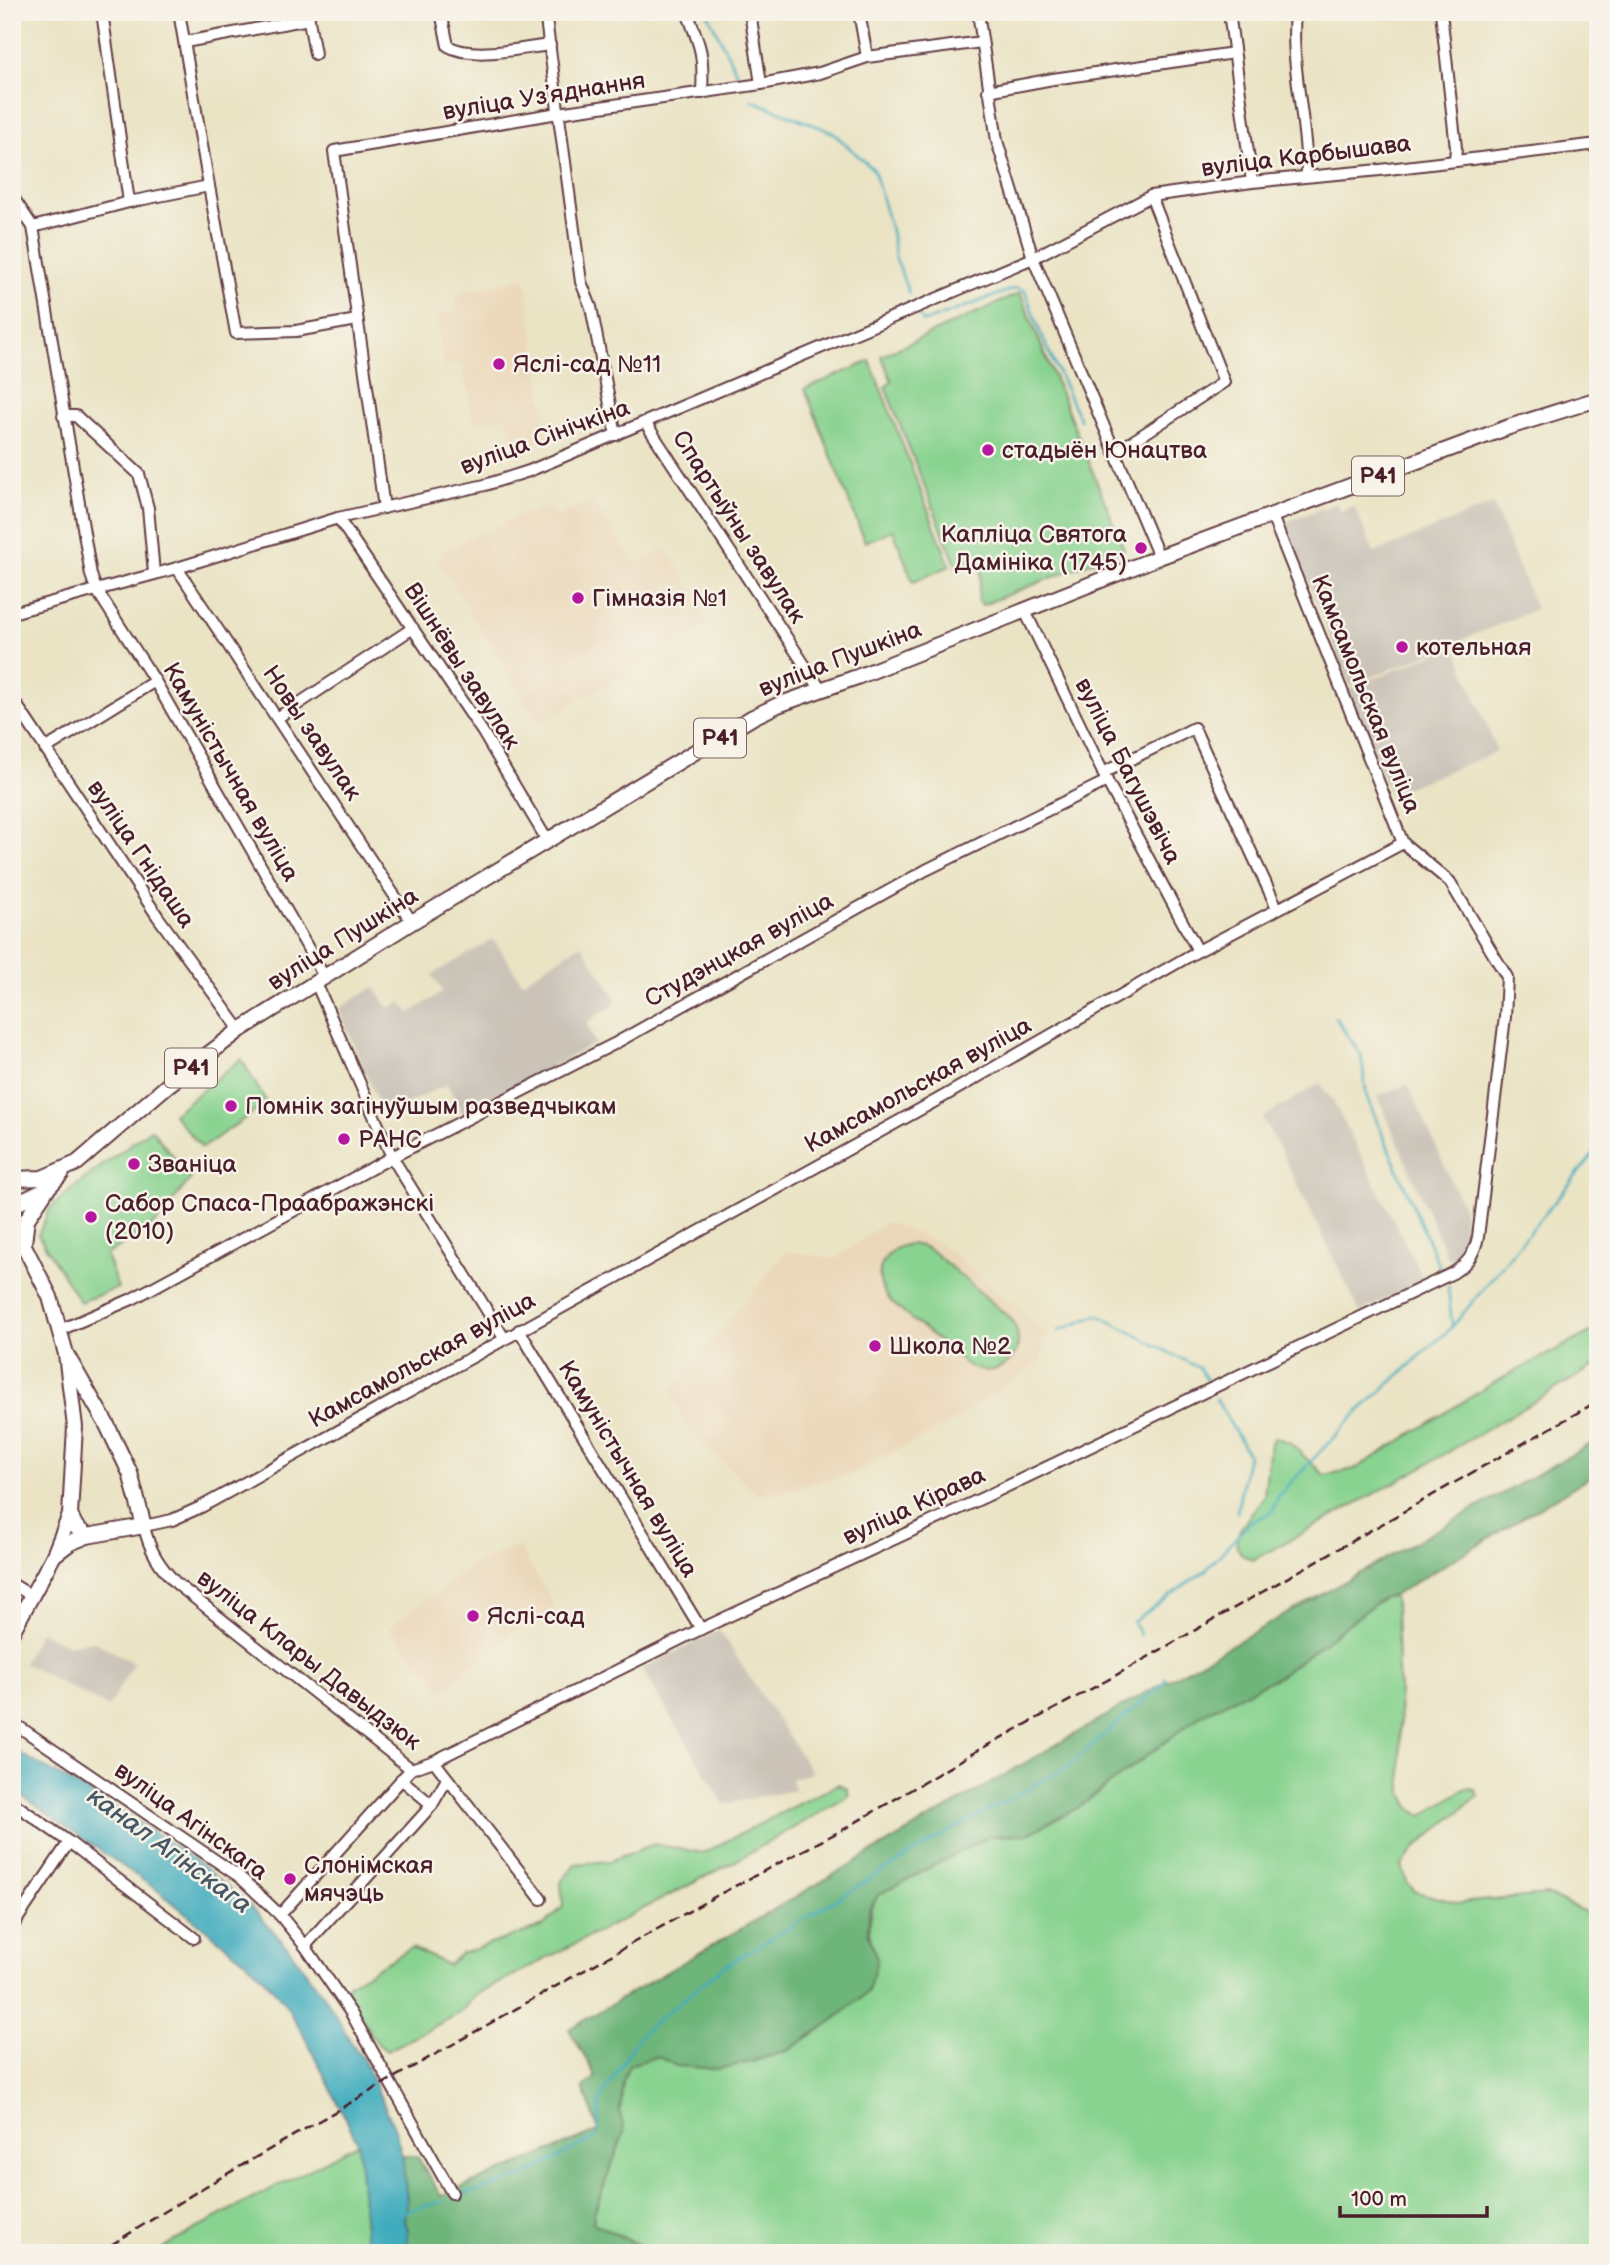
<svg xmlns="http://www.w3.org/2000/svg" width="1610" height="2265" font-family="'Balsamiq Sans',sans-serif">
<style>
.built{fill:#ebd8ba}
.industrial{fill:#cbc3b8}
.green{fill:#89d390;stroke:#6a795e;stroke-width:2}
.forest{fill:#6eb57a;stroke:#5c6a52;stroke-width:2}
.water{fill:#3facbe;stroke:#446674;stroke-width:2}
.lines{fill:none;stroke-linecap:round;stroke-linejoin:round}
.stream{stroke:#3facbe;stroke-width:2.5}
.minor-casing{stroke:#623c42;stroke-width:14}
.major-casing{stroke:#623c42;stroke-width:18}
.minor{stroke:#fff;stroke-width:10}
.major{stroke:#fff;stroke-width:14}
.rail{stroke:#4a1f2b;stroke-width:2.5;stroke-dasharray:10 5;stroke-linecap:butt}
.poi-dot{fill:#b5179e;stroke:#f7f3e8;stroke-width:2.5}
.labels{text-anchor:middle;dominant-baseline:central;stroke-width:5;stroke-linejoin:round;paint-order:stroke}
.shield{fill:#f7f3e8;stroke:#7e5f64;stroke-width:2}
.shield-label{font-size:23px;font-weight:bold;fill:#4a1f2b}
.street-label{font-size:24px;fill:#4a1f2b;stroke:#f7f3e8}
.poi-label{font-size:24px;fill:#4a1f2b;stroke:#f7f3e8;text-anchor:start}
.water-label{font-size:26px;font-style:italic;fill:#465766;stroke:#f7f3e8}
</style>
<rect width="100%" height="100%" fill="#f7f3e8"/>
<filter id="ink" filterUnits="userSpaceOnUse"><feTurbulence type="fractalNoise" baseFrequency=".0143" numOctaves="2"/><feDisplacementMap in="SourceGraphic" scale="14" xChannelSelector="R" yChannelSelector="G"/><feConvolveMatrix kernelMatrix="1 2 1 2 8 2 1 2 1" color-interpolation-filters="sRGB"/></filter>
<filter id="wash" filterUnits="userSpaceOnUse"><feTurbulence type="fractalNoise" baseFrequency=".00686" numOctaves="4" result="noise"/><feDisplacementMap in="SourceGraphic" scale="28" xChannelSelector="R" yChannelSelector="G"/><feGaussianBlur stdDeviation="1.57" result="paint"/><feColorMatrix in="noise" values="0 0 0 0 0 0 0 0 0 0 0 0 0 0 0 0 0 1.4 0 .05"/><feComposite in="paint" operator="in"/></filter>
<g filter="url(#wash)">
<rect width="100%" height="100%" fill="#eae3c4"/>
<g class="built">
<path d="M525 277 548 439 516 450 506 416 474 423 462 363 443 366 435 314 456 311 455 295Z"/>
<path d="M592 500 636 564 664 548 682 572 710 623 540 724 438 561 443 550 510 520 548 506 557 517Z"/>
<path d="M886 1222 940 1243 1046 1332 1040 1361 954 1421 852 1474 761 1496 693 1436 671 1391 787 1251 835 1259Z"/>
<path d="M519 1547 556 1608 513 1632 443 1691 389 1628 474 1563Z"/>
</g>
<g class="industrial">
<path d="M1337 503 1340 511 1354 506 1374 553 1493 504 1536 609 1350 686 1285 522Z"/>
<path d="M1455 645 1497 752 1390 794 1347 690Z"/>
<path d="M493 939 522 982 581 944 616 998 615 1005 593 1018 587 1024 595 1043 463 1115 447 1084 383 1115 339 1009 374 987 389 1008 401 1002 410 1013 443 992 432 975Z"/>
<path d="M1320 1083 1333 1101 1424 1280 1360 1312 1278 1145 1262 1118Z"/>
<path d="M1408 1084 1462 1205 1469 1250 1448 1259 1378 1096Z"/>
<path d="M719 1630 812 1773 792 1778 794 1790 724 1804 642 1669Z"/>
<path d="M40 1631 68 1645 93 1641 134 1663 108 1707 23 1663Z"/>
</g>
<g class="green">
<path d="M1020 293 1124 549 982 605 978 601 982 560 958 570 885 387 892 381 881 356Z"/>
<path d="M870 361 950 566 913 582 893 530 865 542 805 389Z"/>
<path d="M241 1059 267 1103 202 1148 173 1114Z"/>
<path d="M151 1129 191 1178 156 1223 106 1255 118 1288 80 1302 38 1235 50 1208 83 1180Z"/>
<path d="M909 1244 922 1246 932 1251 1011 1319C1018 1330 1021 1343 1014 1355 1006 1368 990 1374 976 1369 960 1364 946 1347 933 1336 913 1319 866 1294 883 1262 889 1251 898 1246 909 1244Z"/>
<path d="M1598 1328V1364L1416 1471 1253 1560 1242 1555 1236 1545 1239 1531 1264 1496 1270 1444 1275 1437 1289 1442 1324 1475 1355 1469 1493 1383Z"/>
<path d="M1393 1596 1396 1604 1402 1791 1410 1808 1422 1816 1466 1788 1475 1789 1478 1796 1413 1850 1402 1866 1407 1883 1416 1892 1459 1903 1548 1895 1598 1918V2253H655L593 2223 594 2213 624 2132 620 2112 623 2080 629 2065 659 2056 676 2066 751 2062 789 2050 835 2019 877 1960C868 1933 864 1921 878 1895L989 1836 1028 1834 1079 1807 1202 1714 1278 1677 1384 1597Z"/>
<path d="M838 1784 847 1788 849 1796 732 1863 475 1995 460 2013 387 2051 378 2044 345 1993 349 1984 412 1948 448 1965 461 1954 543 1926 563 1907 561 1882 575 1864 610 1861 654 1844 703 1853Z"/>
<path d="M358 2143 367 2253H155C220 2212 291 2181 358 2143Z"/>
</g>
<path class="forest" d="M1598 1440V1472L1393 1596 1384 1597 1278 1677 1202 1714 1079 1807 1028 1834 989 1836 878 1895 869 1911 868 1933 877 1960 868 1992 835 2019 789 2050 751 2062 717 2069 676 2066 658 2056 629 2065 623 2080 620 2112 624 2132 594 2212 593 2223 655 2253H407L408 2230 405 2221 407 2201 402 2156H417L441 2196 599 2131 583 2087 596 2077 569 2029 1140 1696Z"/>
<path class="water" d="M12 1749 120 1810 191 1857 249 1904 288 1948 327 2000 355 2049 362 2057 395 2129 402 2156 407 2201 405 2221 408 2230 407 2253H367L358 2143 304 2035 282 1999 254 1968 157 1890 12 1789Z"/>
<g class="lines">
<g class="stream">
<path d="M707 12 737 74"/>
<path d="M751 100 832 132 874 170 891 231 895 256 909 294"/>
<path d="M917 314 924 322 1016 288 1025 291 1040 332 1080 420"/>
<path d="M1335 1017 1361 1055 1367 1098 1441 1271"/>
<path d="M1448 1286 1452 1327"/>
<path d="M1058 1331 1098 1315 1199 1368 1207 1380"/>
<path d="M1216 1399 1248 1454 1237 1512"/>
<path d="M1140 1635 1133 1622 1206 1570 1250 1522 1272 1512 1279 1495 1358 1412 1452 1327 1598 1149"/>
<path d="M460 2196 525 2176 598 2136 600 2099 641 2034 722 1968 948 1832 1065 1769 1166 1681 1165 1678"/>
<path d="M403 2212 444 2201"/>
</g>
</g>
</g>
<g filter="url(#ink)">
<g class="lines">
<defs>
<g id="minor">
<path d="M102 12 129 202"/>
<path d="M179 12 209 186"/>
<path d="M441 12 448 46C472 60 522 48 550 45"/>
<path d="M545 12 581 282 591 307 616 435"/>
<path d="M687 12C701 48 704 54 702 93"/>
<path d="M750 12 761 84"/>
<path d="M859 12 867 57"/>
<path d="M978 12 997 141 1033 258 1159 557"/>
<path d="M1229 12 1252 182"/>
<path d="M1295 12C1290 67 1307 121 1307 176"/>
<path d="M1441 12 1456 148 1455 160"/>
<path d="M308 15 315 54"/>
<path d="M185 42 309 19"/>
<path d="M988 91 1053 79 1234 53"/>
<path d="M12 196 33 227 91 575 96 589 155 681 325 978"/>
<path d="M33 227 129 202 209 186 236 333 296 331 357 320"/>
<path d="M63 416H76L139 474 148 508 154 573"/>
<path d="M645 422 821 690"/>
<path d="M1116 452 1224 382 1151 196"/>
<path d="M384 508 334 151 558 113 761 84 820 73 867 57 982 42"/>
<path d="M338 518 482 731 547 840"/>
<path d="M177 568 412 922"/>
<path d="M1024 609 1107 781 1198 951"/>
<path d="M12 613 177 568 338 518 485 485 529 471 1033 258 1151 196 1252 182 1380 170 1598 144"/>
<path d="M12 698 158 917 240 1030"/>
<path d="M277 718 413 628"/>
<path d="M45 749 155 681"/>
<path d="M1103 773 1194 728 1277 908"/>
<path d="M316 983 392 1157 504 1338"/>
<path d="M60 1330 132 1299 392 1157 614 1044 926 870 1107 781"/>
<path d="M519 1330 701 1629"/>
<path d="M12 1584 32 1596"/>
<path d="M12 1722 240 1877 280 1915 305 1946 351 2013 452 2193"/>
<path d="M434 1761 701 1629 991 1494 1453 1273C1468 1263 1474 1255 1478 1237L1505 1017 1507 977 1450 882 1403 843"/>
<path d="M401 1779 432 1805 447 1779"/>
<path d="M12 1802 69 1842 194 1938"/>
<path d="M541 1899 434 1761 411 1769 177 1584C160 1567 149 1550 144 1526L172 1520 201 1507 939 1099 1198 951 1403 843 1272 516"/>
<path d="M280 1915 411 1769"/>
<path d="M12 1927 69 1842"/>
<path d="M305 1946 432 1805"/>
</g>
<g id="major">
<path d="M12 1179 42 1178 77 1163 168 1085 240 1030 412 922 753 717 778 705 857 677 1159 557 1509 427 1598 399"/>
<path d="M12 1206 47 1189 62 1173"/>
<path d="M12 1222 50 1297 66 1354 75 1427 70 1515 76 1527 87 1536"/>
<path d="M24 1243 27 1219 45 1192"/>
<path d="M54 1555 70 1515"/>
<path d="M12 1632 54 1555 70 1543 87 1536 144 1526 130 1473 107 1425 66 1354"/>
</g>
</defs>
<use href="#minor" class="minor-casing"/>
<use href="#major" class="major-casing"/>
<use href="#minor" class="minor"/>
<use href="#major" class="major"/>
<path class="rail" d="M98 2253 206 2186 402 2073 716 1896 846 1828 975 1752 1104 1682 1598 1401"/>
</g>
</g>
<g class="poi-dot">
<circle cx="499" cy="364" r="7"/>
<circle cx="988" cy="450" r="7"/>
<circle cx="1141" cy="548" r="7"/>
<circle cx="578" cy="598" r="7"/>
<circle cx="1402" cy="647" r="7"/>
<circle cx="231" cy="1106" r="7"/>
<circle cx="344" cy="1139" r="7"/>
<circle cx="134" cy="1164" r="7"/>
<circle cx="91" cy="1217" r="7"/>
<circle cx="875" cy="1346" r="7"/>
<circle cx="473" cy="1616" r="7"/>
<circle cx="290" cy="1879" r="7"/>
</g>
<g class="labels">
<g class="shield">
<rect x="1352" y="456.5" width="52" height="39" rx="5"/>
<rect x="694" y="718.5" width="52" height="39" rx="5"/>
<rect x="165" y="1048.5" width="52" height="39" rx="5"/>
</g>
<g class="shield-label">
<text x="1378" y="476">Р41</text>
<text x="720" y="738">Р41</text>
<text x="191" y="1068">Р41</text>
</g>
<g class="street-label">
<text transform="translate(544 96) rotate(-9)">вуліца Узʼяднання</text>
<text transform="translate(1306 156) rotate(-7)">вуліца Карбышава</text>
<text transform="translate(545 437) rotate(-20)">вуліца Сінічкіна</text>
<text transform="translate(739 527) rotate(57)">Спартыўны завулак</text>
<text transform="translate(840 659) rotate(-21)">вуліца Пушкіна</text>
<text transform="translate(462 666) rotate(57)">Вішнёвы завулак</text>
<text transform="translate(1366 694) rotate(68)">Камсамольская вуліца</text>
<text transform="translate(312 733) rotate(56)">Новы завулак</text>
<text transform="translate(1128 771) rotate(63)">вуліца Багушэвіча</text>
<text transform="translate(231 772) rotate(60)">Камуністычная вуліца</text>
<text transform="translate(141 854) rotate(56)">вуліца Гнідаша</text>
<text transform="translate(343 939) rotate(-32)">вуліца Пушкіна</text>
<text transform="translate(739 950) rotate(-29)">Студэнцкая вуліца</text>
<text transform="translate(918 1085) rotate(-29)">Камсамольская вуліца</text>
<text transform="translate(422 1360) rotate(-29)">Камсамольская вуліца</text>
<text transform="translate(628 1469) rotate(59)">Камуністычная вуліца</text>
<text transform="translate(914 1506) rotate(-25)">вуліца Кірава</text>
<text transform="translate(309 1660) rotate(38)">вуліца Клары Давыдзюк</text>
<text transform="translate(191 1821) rotate(36)">вуліца Агінскага</text>
</g>
<g class="poi-label">
<text x="513" y="364">Яслі-сад №11</text>
<text x="1002" y="450">стадыён Юнацтва</text>
<text x="1127" y="534" text-anchor="end">Капліца Святога<tspan x="1127" dy="28">Дамініка (1745)</tspan></text>
<text x="592" y="598">Гімназія №1</text>
<text x="1416" y="647">котельная</text>
<text x="245" y="1106">Помнік загінуўшым разведчыкам</text>
<text x="358" y="1139">РАНС</text>
<text x="148" y="1164">Званіца</text>
<text x="105" y="1203">Сабор Спаса-Праабражэнскі<tspan x="105" dy="28">(2010)</tspan></text>
<text x="889" y="1346">Школа №2</text>
<text x="487" y="1616">Яслі-сад</text>
<text x="304" y="1865">Слонімская<tspan x="304" dy="28">мячэць</tspan></text>
</g>
<g class="water-label">
<text transform="translate(169 1851) rotate(36)">канал Агінскага</text>
</g>
</g>
<rect width="1610" height="2265" fill="none" stroke="#f7f3e8" stroke-width="42"/>
<path d="M1340 2206v10h147v-10" fill="none" stroke="#4a1f2b" stroke-width="3.5"/>
<text x="1351" y="2206" font-size="21" fill="#4a1f2b" stroke="#f7f3e8" stroke-width="5" paint-order="stroke">100 m</text>
</svg>
